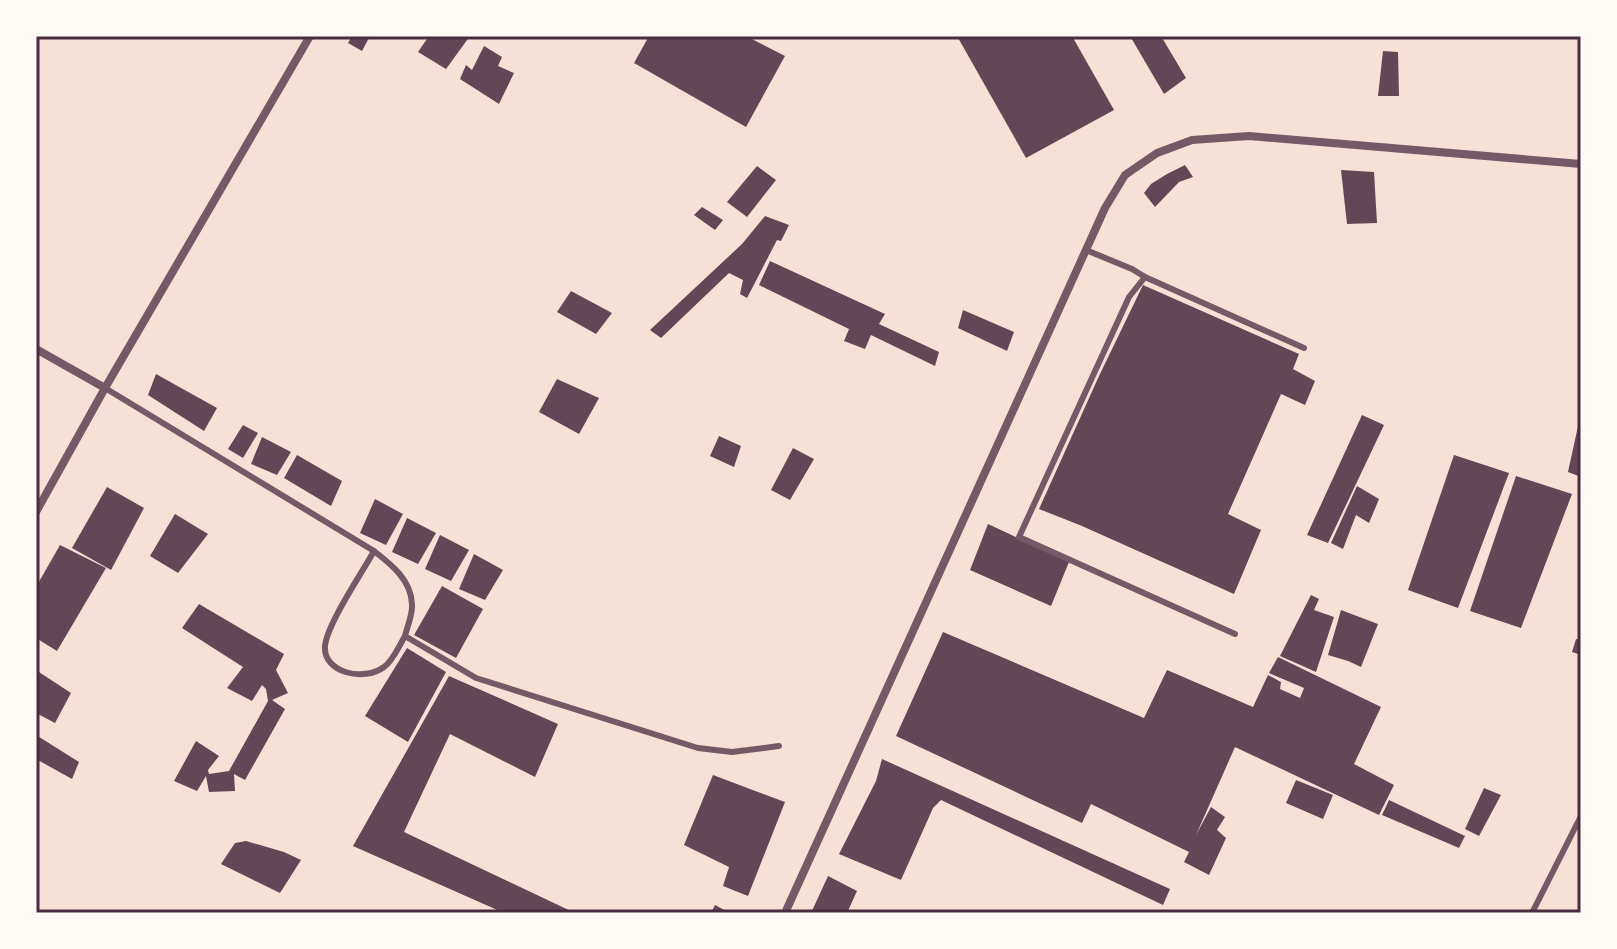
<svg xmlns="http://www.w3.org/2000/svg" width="1617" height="949" font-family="Ubuntu,sans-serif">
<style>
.building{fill:#644757}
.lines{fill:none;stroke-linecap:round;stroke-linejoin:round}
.service{stroke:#755966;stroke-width:6}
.minor{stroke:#755966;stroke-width:8}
.neatline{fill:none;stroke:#4a2c40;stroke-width:3}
</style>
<rect width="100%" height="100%" fill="#f7e1d7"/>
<g class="building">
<path d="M352 36H370L362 51 348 43Z"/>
<path d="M429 36H470L446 69 418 52Z"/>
<path d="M649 36H746L785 56 746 127 634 63Z"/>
<path d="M957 36H1072L1114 110 1026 158Z"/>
<path d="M1130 36H1161L1186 78 1164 94Z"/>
<path d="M484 46 502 57 498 66 514 73 499 104 460 79 466 65 472 70Z"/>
<path d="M1383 51 1398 52 1399 96H1378Z"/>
<path d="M1185 165 1193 177 1179 182 1155 207 1144 193 1151 184 1167 174Z"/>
<path d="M757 166 776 180 747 217 727 202Z"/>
<path d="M1341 170 1374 172 1377 223 1347 224Z"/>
<path d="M702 207 723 220 715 230 694 215Z"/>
<path d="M765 216 789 225 781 241 777 240 747 298 740 294 743 280 729 273 661 338 650 330 742 244Z"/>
<path d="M770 261 885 314 879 324 939 352 935 366 871 335 865 349 844 341 849 329 759 285Z"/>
<path d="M1143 285 1299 354 1293 369 1315 381 1305 405 1281 394 1228 514 1261 530 1234 594 1082 526 1039 509 1099 376Z"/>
<path d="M571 291 612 313 596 334 557 312Z"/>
<path d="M963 310 1014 332 1007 351 958 328Z"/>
<path d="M156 374 217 408 204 431 148 395Z"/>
<path d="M557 379 599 398 579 434 539 412Z"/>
<path d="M1362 415 1384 425 1328 543 1307 535Z"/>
<path d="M1580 417H1581V477L1568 472Z"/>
<path d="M243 425 258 433 243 458 228 449Z"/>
<path d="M719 436 741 446 734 467 710 456Z"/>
<path d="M262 437 291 452 277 475 251 464Z"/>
<path d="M793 448 814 459 790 500 771 490Z"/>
<path d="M297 455 342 481 331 506 284 478Z"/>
<path d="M1454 455 1509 473 1458 608 1408 590Z"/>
<path d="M1516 476 1572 494 1521 628 1470 611Z"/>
<path d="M1357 486 1379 499 1369 523 1356 515 1343 549 1331 543Z"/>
<path d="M107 487 144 508 111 570 72 548Z"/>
<path d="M375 499 403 514 386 545 360 533Z"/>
<path d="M175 514 208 534 178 573 150 556Z"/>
<path d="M407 518 436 533 418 564 392 552Z"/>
<path d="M988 524 1069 562 1051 606 970 570Z"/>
<path d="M440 535 469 550 451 581 425 569Z"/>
<path d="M60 545 106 568 57 651 36 638V587Z"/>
<path d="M474 554 503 570 485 600 459 589Z"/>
<path d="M442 586 483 609 456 658 414 635Z"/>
<path d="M1311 595 1319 599 1314 610 1334 617 1316 672 1280 656Z"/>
<path d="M199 604 284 654 276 670 288 693 272 700 285 709 245 780 234 774 235 791 209 792 206 776 197 791 174 781 196 741 219 756 208 770 209 774 229 771 268 701 266 689 262 685 252 701 227 688 243 667 182 628Z"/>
<path d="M1341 610 1378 624 1361 667 1348 661 1328 655Z"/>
<path d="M943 632 1144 718 1167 670 1253 707 1268 675 1281 682 1280 689 1300 698 1304 688 1269 673 1278 657 1381 707 1354 764 1394 785 1379 815 1235 747 1196 835 1211 807 1225 817 1217 830 1226 838 1209 875 1184 862 1189 852 1091 804 1082 823 896 736Z"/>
<path d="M1576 639 1581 640V655L1572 652Z"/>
<path d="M407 648 446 672 408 742 365 716Z"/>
<path d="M39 672 71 693 55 723 36 713V677Z"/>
<path d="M449 676 558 724 535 777 450 734 404 832 575 913H504L353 846Z"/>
<path d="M36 735 79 762 72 779 36 759Z"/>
<path d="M882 759 1170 889 1163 905 941 800 933 808 901 880 839 854 876 781Z"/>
<path d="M713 775 785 802 748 896 723 886 729 867 684 845Z"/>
<path d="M1296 780 1333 795 1323 819 1286 803Z"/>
<path d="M1484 788 1501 795 1479 836 1465 829Z"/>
<path d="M1389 800 1465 836 1459 848 1382 815Z"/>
<path d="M246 841 284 852 301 860 280 893 221 864 235 843Z"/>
<path d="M828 876 857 891 847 913H811Z"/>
<path d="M715 905 730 913H711Z"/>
</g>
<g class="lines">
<g class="service">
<path d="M1086 250 1132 269 1145 277 1304 348"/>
<path d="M1145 277 1129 297 1019 537 1235 634"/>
<path d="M105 388 374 551C362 573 327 624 325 646 323 673 364 682 384 667 393 661 399 646 405 636L476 678 698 748 732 752 779 746"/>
<path d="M374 551C392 565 411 580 412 604 413 614 407 627 405 636"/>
<path d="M1532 913 1581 816"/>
</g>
<g class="minor">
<path d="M36 349 105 388"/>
<path d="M36 512 105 388 310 36"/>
<path d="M785 913 1105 208 1125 175 1157 153 1192 140 1249 136 1581 164"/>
</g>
</g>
<rect width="1617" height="949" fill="none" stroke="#fffaf5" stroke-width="76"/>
<rect x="38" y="38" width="1541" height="873" class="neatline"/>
</svg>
